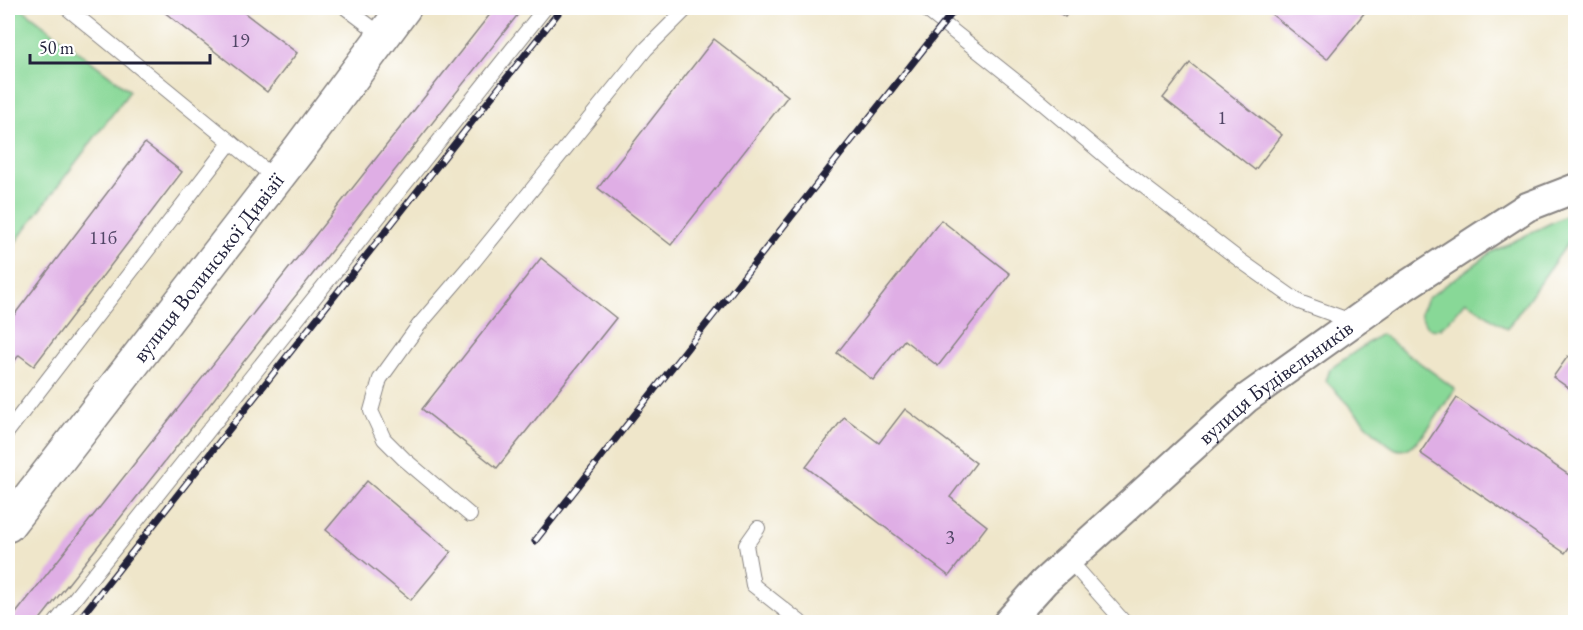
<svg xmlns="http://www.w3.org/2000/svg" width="1583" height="630" font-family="'EB Garamond',serif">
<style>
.green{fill:#88d897;stroke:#557d69;stroke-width:1.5}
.building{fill:#dfaee5}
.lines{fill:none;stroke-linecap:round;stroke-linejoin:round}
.service-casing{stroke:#888482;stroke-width:16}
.minor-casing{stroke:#888482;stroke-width:32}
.tertiary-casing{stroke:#888482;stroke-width:36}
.service{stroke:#fff;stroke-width:14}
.minor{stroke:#fff;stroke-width:28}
.tertiary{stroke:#fff;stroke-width:33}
.rail-casing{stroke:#22223b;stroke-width:7}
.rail{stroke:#fff;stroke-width:4.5;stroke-dasharray:14;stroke-linecap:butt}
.labels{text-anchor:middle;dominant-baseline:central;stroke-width:4.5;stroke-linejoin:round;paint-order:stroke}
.number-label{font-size:20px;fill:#514566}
.street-label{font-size:22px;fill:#22223b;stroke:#fff}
</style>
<rect width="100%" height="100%" fill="#fff"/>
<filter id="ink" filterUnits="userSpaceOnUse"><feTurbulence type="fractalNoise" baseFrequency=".0167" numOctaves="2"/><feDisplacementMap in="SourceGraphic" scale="12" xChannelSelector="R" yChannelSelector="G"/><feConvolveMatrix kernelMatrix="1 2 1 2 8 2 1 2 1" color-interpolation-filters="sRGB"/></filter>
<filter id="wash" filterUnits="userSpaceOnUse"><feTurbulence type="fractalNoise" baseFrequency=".008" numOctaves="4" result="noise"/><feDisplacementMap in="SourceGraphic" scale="24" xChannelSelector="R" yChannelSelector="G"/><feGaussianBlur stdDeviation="1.35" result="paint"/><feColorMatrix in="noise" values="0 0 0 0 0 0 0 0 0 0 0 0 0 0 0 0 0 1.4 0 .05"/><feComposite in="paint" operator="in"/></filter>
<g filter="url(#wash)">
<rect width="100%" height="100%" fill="#efe6ca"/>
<g class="green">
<path d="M8 8H21L130 91 8 252Z"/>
<path d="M1575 211V233L1507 329 1466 301C1453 315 1433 350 1420 313L1428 298 1492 252Z"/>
<path d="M1381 334 1455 389C1442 407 1430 431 1413 445 1408 449 1402 451 1396 449 1380 442 1341 396 1326 381L1330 369Z"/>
</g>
<g id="blocks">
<g class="building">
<path d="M159 8H238L297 53 267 92Z"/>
<path d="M495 8H523L38 622H9Z"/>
<path d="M1052 8H1072L1065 17Z"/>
<path d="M1275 8H1360L1365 12 1327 59 1270 13Z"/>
<path d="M714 39 788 96 671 245 598 188Z"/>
<path d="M1190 63 1282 135 1255 170 1163 98Z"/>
<path d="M145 143 182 172 34 366 19 355 8 370V323Z"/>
<path d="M941 220 1010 274 938 366 904 340 873 380 837 353Z"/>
<path d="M541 258 616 318 497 468 422 409Z"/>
<path d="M1568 356 1576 362V393L1553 377Z"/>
<path d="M1457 398 1576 480V538L1565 553 1420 453Z"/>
<path d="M905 409 976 463 950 497 987 526 949 576 806 467 844 417 879 443Z"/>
<path d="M367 481 451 552 411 600 326 530Z"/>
</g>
</g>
</g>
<g filter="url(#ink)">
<use href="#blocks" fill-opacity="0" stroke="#888482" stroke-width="1.5"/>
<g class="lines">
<defs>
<g id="service">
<path d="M67 8 276 179"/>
<path d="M346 8 383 36"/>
<path d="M924 8 1027 90 1111 161 1241 261 1299 302 1354 322"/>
<path d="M8 431 231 142"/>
<path d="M470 515 404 459 384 439 371 411 380 379 419 325 474 261 646 49 687 8"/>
<path d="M758 528 746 545 753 585 800 622"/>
<path d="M1069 560 1124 622"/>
<path d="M56 622 545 8"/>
</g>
<g id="minor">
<path id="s1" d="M1008 622 1044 582 1247 398 1393 294 1527 207 1576 188"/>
</g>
<g id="tertiary">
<path id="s2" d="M8 525 300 148 404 8"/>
</g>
</defs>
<use href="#service" class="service-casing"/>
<use href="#minor" class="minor-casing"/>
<use href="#tertiary" class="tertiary-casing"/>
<use href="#service" class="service"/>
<use href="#minor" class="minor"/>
<use href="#tertiary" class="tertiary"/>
<defs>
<g id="rail">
<path d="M535 541 956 8"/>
<path d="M77 622 562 8"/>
</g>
</defs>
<use href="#rail" class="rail-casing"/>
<use href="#rail" class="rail"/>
</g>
</g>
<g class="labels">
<g class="number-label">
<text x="240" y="40">19</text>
<text x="1222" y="117">1</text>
<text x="103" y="237">11б</text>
<text x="950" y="537">3</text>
</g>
<g class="street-label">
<text stroke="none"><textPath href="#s2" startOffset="326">вулиця Волинської Дивізії</textPath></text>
<text stroke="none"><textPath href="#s1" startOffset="360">вулиця Будівельників</textPath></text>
</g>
</g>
<rect width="1583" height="630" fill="none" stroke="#fff" stroke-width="30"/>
<path d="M30 54v9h180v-9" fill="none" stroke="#22223b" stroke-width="3"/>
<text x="39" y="54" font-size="18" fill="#22223b" stroke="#ffffff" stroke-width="4.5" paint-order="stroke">50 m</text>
</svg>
